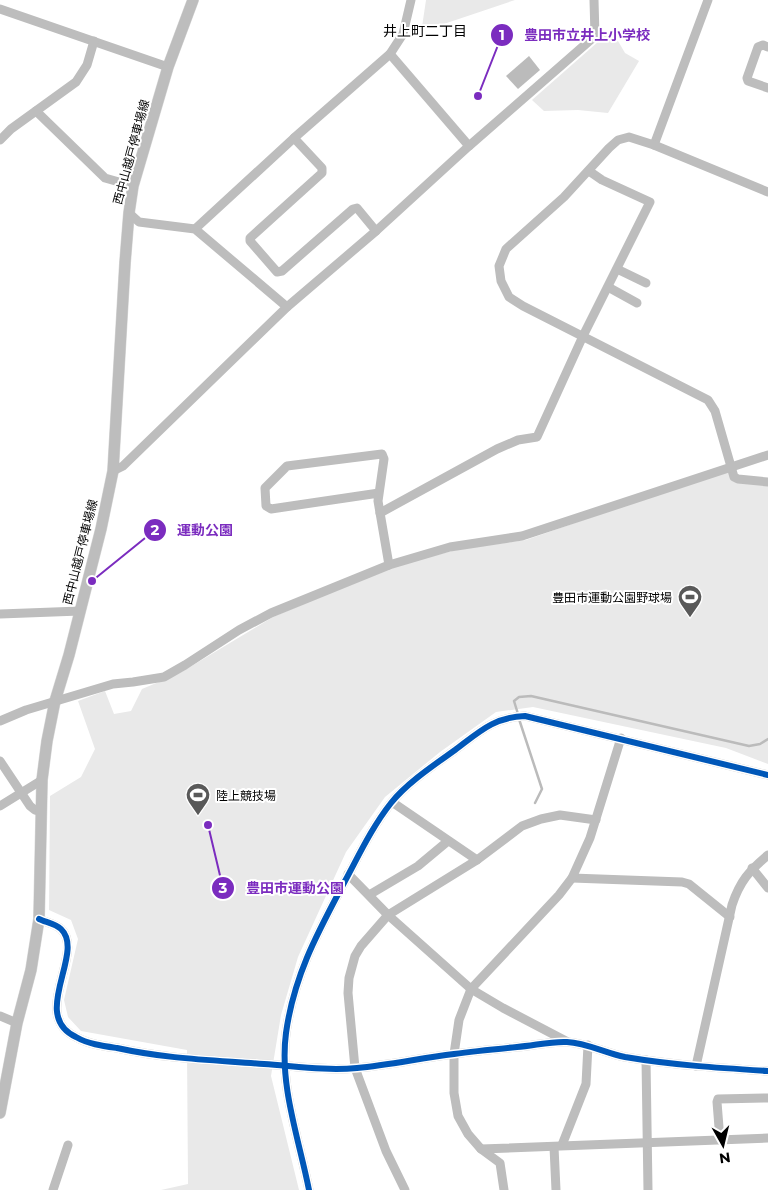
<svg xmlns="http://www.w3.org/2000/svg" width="768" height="1190" font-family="Montserrat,'Noto Sans JP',sans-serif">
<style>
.green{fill:#e9e9e9}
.water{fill:#bbb}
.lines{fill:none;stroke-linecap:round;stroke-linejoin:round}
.stream{stroke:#bbb;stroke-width:2.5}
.major-casing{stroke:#dbdbdb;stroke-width:12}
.minor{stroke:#bdbdbd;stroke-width:9}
.major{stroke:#bdbdbd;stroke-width:11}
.cycleway-casing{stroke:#fff;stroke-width:9}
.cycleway{stroke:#0057b8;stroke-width:6}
.labels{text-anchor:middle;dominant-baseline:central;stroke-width:4;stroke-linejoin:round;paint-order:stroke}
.street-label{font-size:12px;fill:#000;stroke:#fff}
.poi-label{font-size:12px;fill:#000;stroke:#fff;text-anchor:end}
.neighbourhood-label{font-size:14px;fill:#000;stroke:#fff}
.leader{fill:none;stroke:#7b2cbf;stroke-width:2}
.callout-dot{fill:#7b2cbf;stroke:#fff;stroke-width:2}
.mark-label{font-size:15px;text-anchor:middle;font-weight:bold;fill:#fff}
.callout-label{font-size:14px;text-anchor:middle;font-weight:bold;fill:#7b2cbf;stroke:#fff;stroke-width:4;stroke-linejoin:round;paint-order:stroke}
</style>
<rect width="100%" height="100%" fill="#fff"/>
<g class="green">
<path d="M426 0H515L429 29 422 27Z"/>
<path d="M607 34 618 41 625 53 639 61 608 113 578 110 544 111 532 100Z"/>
<path d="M727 470 733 480 768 482V764L726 748 533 707 496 712 440 752 385 797 346 852 298 957 281 1015 271 1076 299 1190H161L188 1184 187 1050 81 1031 68 1017 64 1000 78 939 71 920 49 910 50 796 81 777 95 749 78 701 105 691 114 714 131 711 142 689 180 673 273 617 393 566 460 549 526 540Z"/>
</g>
<path class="water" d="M529 56 540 70 518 89 506 76Z"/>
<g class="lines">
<g class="stream">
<path d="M518 714 514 701 519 697 531 696 749 746 760 744 768 739"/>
<path d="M519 719 542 789 535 803"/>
</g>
<defs>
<path id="major" d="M0 1113 17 1023 31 970 39 919 42 780 47 741 55 701 69 655 101 529 113 471 125 263 129 213 133 186 168 67 193 0"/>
</defs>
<use href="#major" class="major-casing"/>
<g class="minor">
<path d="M0 9 168 67"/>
<path d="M768 47 763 45 758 47 747 78 748 81 768 88"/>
<path d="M390 54 469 146"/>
<path d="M36 111 105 178 133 186"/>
<path d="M294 138 322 168V173L250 238V241L277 272 282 271 353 209 357 208 376 231"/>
<path d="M0 140 11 129 76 82 87 65 94 41"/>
<path d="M654 145 708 0"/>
<path d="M768 192 654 145 629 137 618 140 609 148 564 197 506 249 499 266 501 281 509 297 523 306 708 400 715 411 734 477 738 479 768 482"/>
<path d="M129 213 139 222 195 229 287 307"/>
<path d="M195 229 294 138 390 54 403 34 411 0"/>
<path d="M617 269 646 283"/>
<path d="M608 287 637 303"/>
<path d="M113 471 123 466 287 307 376 231 469 146 595 36 594 0"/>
<path d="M379 493 271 509 266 506 265 488 287 466 382 454 384 459 378 501 389 565"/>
<path d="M380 513 497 449 518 440 537 437 583 336 650 202 602 180 589 171"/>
<path d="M0 614 80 611"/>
<path d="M0 721 26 710 113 684 133 682 164 677 185 665 239 630 271 613 389 565 450 547 522 536 768 455"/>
<path d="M0 761 30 806 35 810 40 811"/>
<path d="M392 802 477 860"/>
<path d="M0 806 42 780"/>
<path d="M752 868 768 888"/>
<path d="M348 874 388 915 471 989 503 1008 566 1041"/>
<path d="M572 878 682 882 689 884 730 917"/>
<path d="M369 895 418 866 448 841"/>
<path d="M39 919C45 922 56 924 61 929 86 953 29 1015 76 1037 88 1044 103 1046 117 1048 167 1059 213 1060 264 1064 294 1066 326 1071 357 1068 389 1065 421 1058 454 1054 475 1051 496 1049 517 1047 533 1046 551 1041 567 1042 587 1043 605 1053 625 1057 672 1065 720 1068 768 1071"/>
<path d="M0 1016 17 1023"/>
<path d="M646 1060 648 1190"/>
<path d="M696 1066 732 905C740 881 749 871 768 855"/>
<path d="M720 1140 717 1102 718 1099 768 1098"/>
<path d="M562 1145 586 1084 588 1045"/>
<path d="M554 1147 556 1190"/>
<path d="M481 1149 768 1138"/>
<path d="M53 1190 68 1145"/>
<path d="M309 1190C299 1139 279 1085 286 1033 294 975 318 932 345 881 359 855 372 827 391 803 407 783 434 765 455 750 479 732 494 717 525 716L768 775"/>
<path d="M405 1190 386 1151 355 1068 348 993 349 978 355 956 361 946 388 915 477 860 522 826 541 819 560 815 596 820"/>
<path d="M504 1190 500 1163 481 1149 468 1134 458 1116 454 1093V1054L459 1020 471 989 559 895 572 878 590 838 621 738"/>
</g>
<use href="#major" class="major"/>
<defs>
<g id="cycleway">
<path d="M39 919C45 922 56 924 61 929 86 953 29 1015 76 1037 88 1044 103 1046 117 1048 167 1059 213 1060 264 1064 294 1066 326 1071 357 1068 389 1065 421 1058 454 1054 475 1051 496 1049 517 1047 533 1046 551 1041 567 1042 587 1043 605 1053 625 1057 672 1065 720 1068 768 1071"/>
<path d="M309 1190C299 1139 279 1085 286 1033 294 975 318 932 345 881 359 855 372 827 391 803 407 783 434 765 455 750 479 732 494 717 525 716L768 775"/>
</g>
</defs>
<use href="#cycleway" class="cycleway-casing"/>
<use href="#cycleway" class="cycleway"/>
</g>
<defs>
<symbol id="stadium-pin" viewBox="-11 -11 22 30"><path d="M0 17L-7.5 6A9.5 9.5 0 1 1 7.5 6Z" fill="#595959" stroke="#fff"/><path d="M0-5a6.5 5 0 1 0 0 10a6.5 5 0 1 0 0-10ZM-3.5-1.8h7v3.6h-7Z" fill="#fff"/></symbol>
</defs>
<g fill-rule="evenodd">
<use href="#stadium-pin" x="676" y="583" width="28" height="38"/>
<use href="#stadium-pin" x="184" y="781" width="28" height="38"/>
</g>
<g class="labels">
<g class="street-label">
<text transform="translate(131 152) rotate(-75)">西中山越戸停車場線</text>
<text transform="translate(80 552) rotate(-76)">西中山越戸停車場線</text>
</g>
<g class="poi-label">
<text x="672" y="597">豊田市運動公園野球場</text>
<text x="216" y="795" text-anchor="start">陸上競技場</text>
</g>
<g class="neighbourhood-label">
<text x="425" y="31">井上町二丁目</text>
</g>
</g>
<path class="leader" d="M478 96L502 35M92 581L155 530M208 825L223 888"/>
<g class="callout-dot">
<circle cx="478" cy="96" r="5"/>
<circle cx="92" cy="581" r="5"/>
<circle cx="208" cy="825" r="5"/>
<circle cx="502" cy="35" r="12"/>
<circle cx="155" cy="530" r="12"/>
<circle cx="223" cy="888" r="12"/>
</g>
<g class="mark-label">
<text x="502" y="40">1</text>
<text x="155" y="535">2</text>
<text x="223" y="893">3</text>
</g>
<g class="callout-label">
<text x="587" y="40">豊田市立井上小学校</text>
<text x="205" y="535">運動公園</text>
<text x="295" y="893">豊田市運動公園</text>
</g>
<g transform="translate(723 1145) rotate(172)" stroke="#ffffff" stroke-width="4" paint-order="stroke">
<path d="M0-4L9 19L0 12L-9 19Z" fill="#000000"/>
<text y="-8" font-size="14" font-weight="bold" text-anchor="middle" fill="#000000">N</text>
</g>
</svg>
